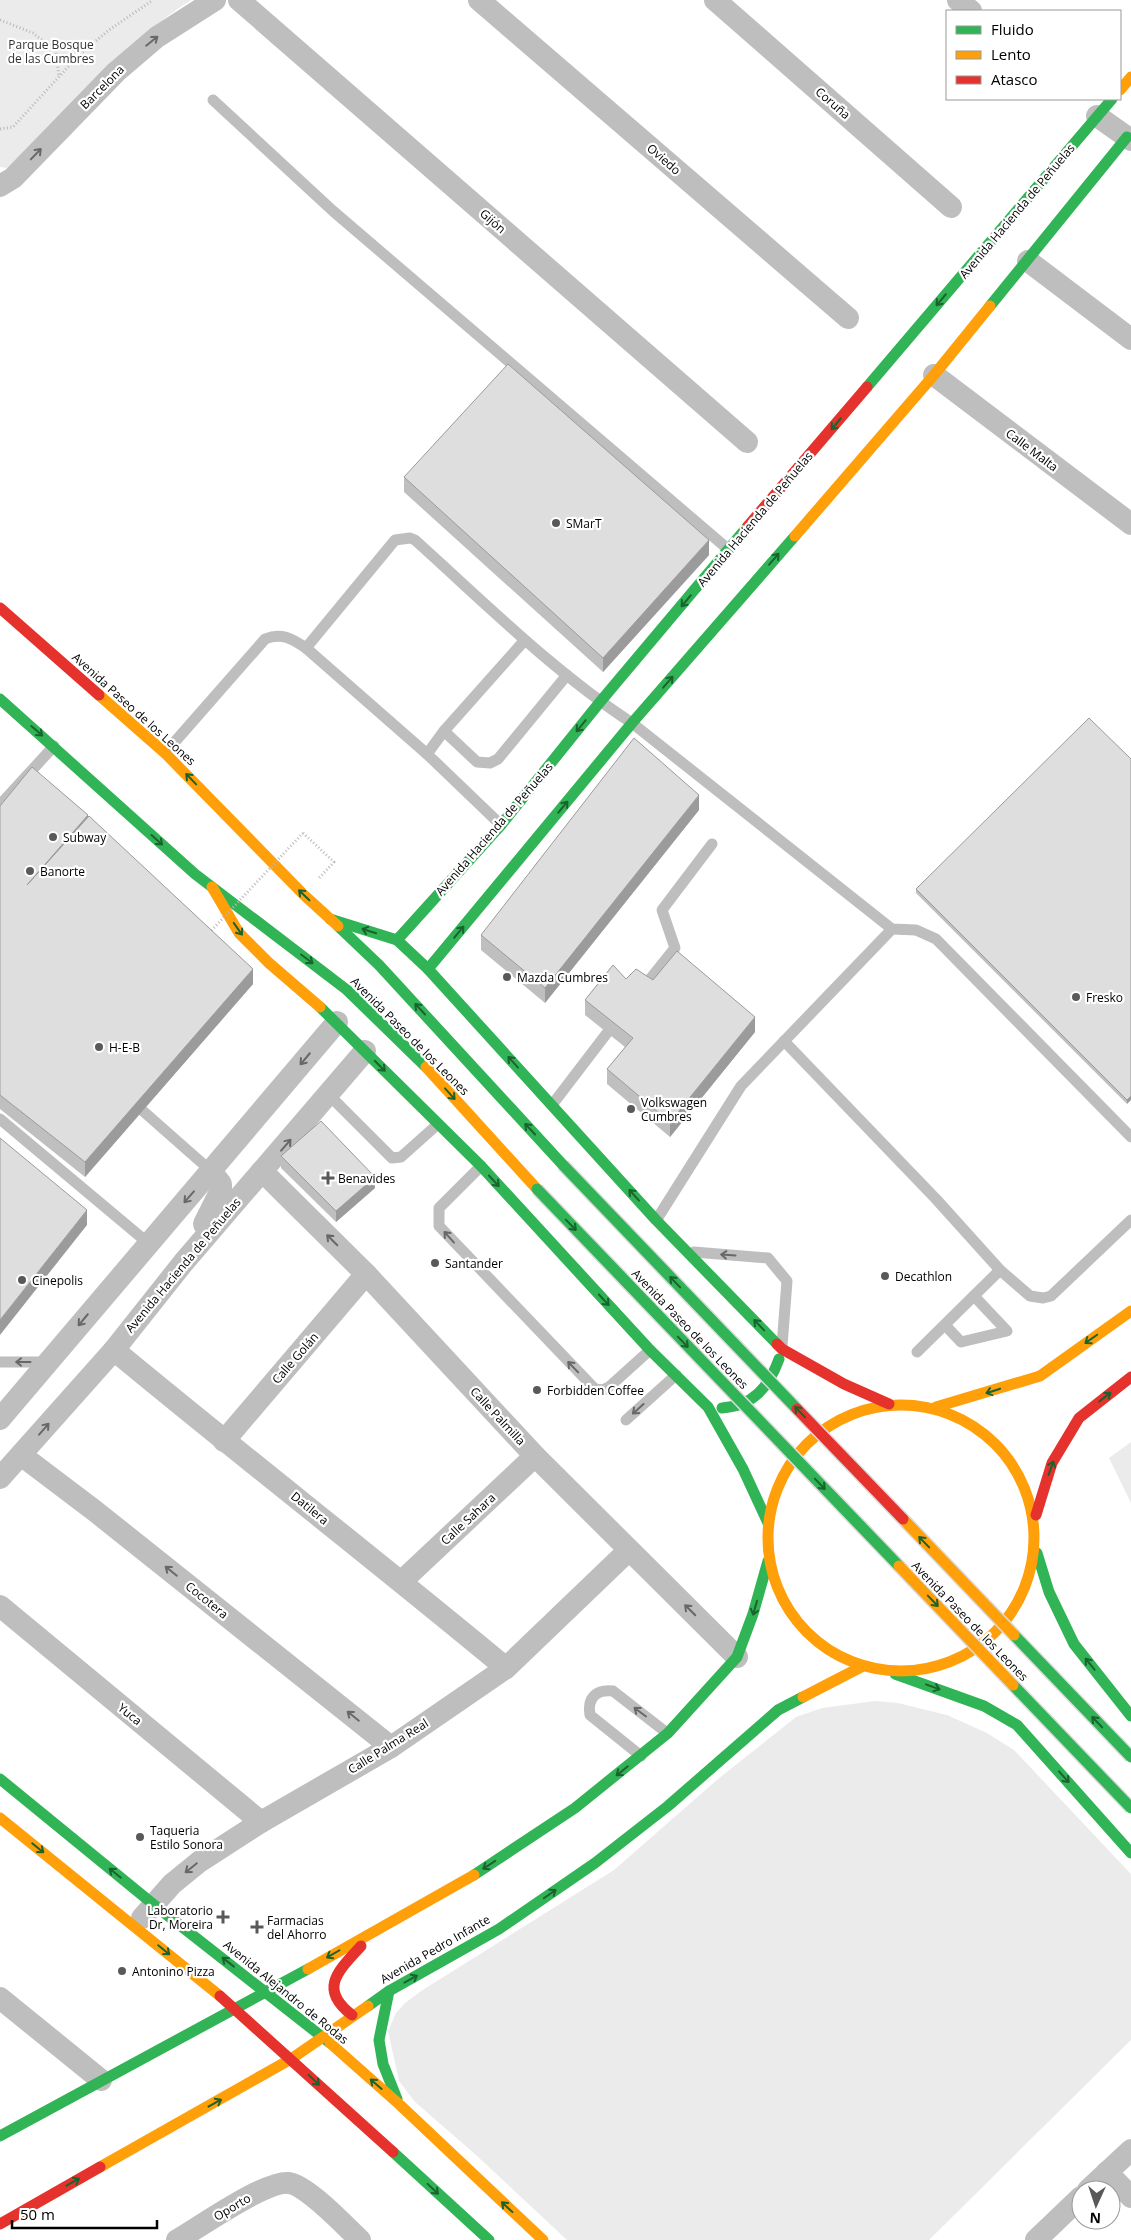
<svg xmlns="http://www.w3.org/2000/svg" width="1131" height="2240" font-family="'Open Sans',sans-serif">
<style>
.green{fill:#ebebeb}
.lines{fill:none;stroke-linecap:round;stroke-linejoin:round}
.path{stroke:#b9b9b9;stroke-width:3;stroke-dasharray:1 2.5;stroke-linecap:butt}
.lane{stroke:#bebebe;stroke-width:11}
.street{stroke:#bebebe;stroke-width:22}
.fast{stroke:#30b455;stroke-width:11}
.slow{stroke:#ff9f0a;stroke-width:11}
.jam{stroke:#e5322d;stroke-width:11}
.fast-bridge-casing{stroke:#dbdbdb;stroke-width:14;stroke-linecap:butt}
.slow-bridge-casing{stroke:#dbdbdb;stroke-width:14;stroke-linecap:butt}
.jam-bridge-casing{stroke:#dbdbdb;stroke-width:14;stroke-linecap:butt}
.path-bridge{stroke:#b9b9b9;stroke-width:3;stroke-dasharray:1 2.5;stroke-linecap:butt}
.fast-bridge{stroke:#30b455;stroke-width:11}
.slow-bridge{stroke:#ff9f0a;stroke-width:11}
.jam-bridge{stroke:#e5322d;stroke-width:11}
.wall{fill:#bfbfbf}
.shaded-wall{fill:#9b9b9b}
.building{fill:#dedede;stroke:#9b9b9b}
.oneway{stroke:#686868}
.oneway2{stroke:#1a632f}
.poi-dot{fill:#595959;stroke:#fff;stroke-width:2}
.labels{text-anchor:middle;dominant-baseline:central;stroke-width:4.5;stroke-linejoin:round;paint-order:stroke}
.park-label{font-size:12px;fill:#313131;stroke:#fff}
.street-label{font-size:12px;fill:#000;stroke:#fff}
.poi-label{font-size:12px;fill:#000;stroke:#fff;text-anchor:start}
</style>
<rect width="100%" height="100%" fill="#fff"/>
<g class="green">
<path d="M0 0H191C126 41 76 105 23 161L6 168 0 167Z"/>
<path d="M1131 1442V1503L1109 1458Z"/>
<path d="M875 1701 898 1703 947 1715 987 1733 1014 1750 1131 1874V2040L929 2240H567L476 2155 414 2101 399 2081 388 2031 396 2013 405 2003 421 1991 614 1870 718 1779 796 1717 822 1708Z"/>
</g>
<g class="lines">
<g class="path">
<path d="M0 20 33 33 56 51 59 77"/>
<path d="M47 43 86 50"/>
<path d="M0 129 13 127 77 57 109 30 153 0"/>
<path d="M303 833 334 862 319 878"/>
</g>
<g class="lane">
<path d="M213 100 333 211 729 550"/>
<path d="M444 731 477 762 490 763 498 759 567 675"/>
<path d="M165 753 265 639C282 632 292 639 306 648"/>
<path d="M427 754 444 731 524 641"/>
<path d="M0 805 54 746"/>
<path d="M501 825 427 754 306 648 395 540 410 538 415 540C486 604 553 671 632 723L892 929 916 930 936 939 1131 1137"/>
<path d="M643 988 675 948 662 910 712 844"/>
<path d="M784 1041 936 1199 1000 1270 1030 1296 1043 1298 1051 1296 1131 1220"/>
<path d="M329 1095 392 1158 401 1157 438 1124"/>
<path d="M552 1105 607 1033"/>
<path d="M143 1111 211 1171"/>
<path d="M0 1119 148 1243"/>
<path d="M481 1166 439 1208V1226L595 1389 603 1390 609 1387 650 1350"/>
<path d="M657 1219 741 1086 892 929"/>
<path d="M694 1252 768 1258 787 1281 782 1346"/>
<path d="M945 1325 961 1342 1007 1331 974 1296"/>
<path d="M917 1352 1000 1270"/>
<path d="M0 1362H47"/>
<path d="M626 1420 676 1375"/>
<path d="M641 1756 590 1715C587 1698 596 1689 613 1691L667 1733"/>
</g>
<g class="street">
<path d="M239 0 747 442"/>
<path d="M479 0 848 318"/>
<path d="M715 0 951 207"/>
<path d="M958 0 971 11"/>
<path d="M1097 116 1131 140"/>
<path d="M0 186 13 178 116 72 157 37 215 0"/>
<path d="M1028 261 1131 339"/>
<path d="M934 375 1131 524"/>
<path d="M262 1171 366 1274 535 1456 737 1657"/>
<path d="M204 1224 221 1190V1184L211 1171"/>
<path d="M114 1350C243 1457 376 1560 506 1668"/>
<path d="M0 1419 337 1022"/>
<path d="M224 1441 366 1274"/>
<path d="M21 1455 95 1511 391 1747"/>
<path d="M0 1478 114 1350 183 1263 365 1051"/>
<path d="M402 1581 535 1456"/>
<path d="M0 1606 261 1822"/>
<path d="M142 1918 172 1884 199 1862 261 1822 391 1747 506 1668 629 1550"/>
<path d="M0 1998 101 2080"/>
<path d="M1107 2172 1131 2197"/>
<path d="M1088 2190 1131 2150"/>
<path d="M177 2240C200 2227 266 2180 289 2183 308 2186 345 2226 360 2240"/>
<path d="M1036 2240 1081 2197"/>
</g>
<g class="fast">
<path d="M990 306 1127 137"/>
<path d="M867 387 1112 99"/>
<path d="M0 699 195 874 347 990 426 1067"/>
<path d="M330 919 397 940 428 969 656 1220 777 1344"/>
<path d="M338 926 379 965 563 1165"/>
<path d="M397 940 501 825 600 702 748 526"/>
<path d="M428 969 632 723 795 536"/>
<path d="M320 1007 481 1166 650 1350 708 1407 743 1469 768 1523"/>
<path d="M722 1408C753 1406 769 1387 779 1359"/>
<path d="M1037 1553 1049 1592 1074 1644 1131 1716"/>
<path d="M895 1674 984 1706 1017 1725 1131 1853"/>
<path d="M0 1779 153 1904 330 2043"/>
<path d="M474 1875 575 1808 668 1733 737 1657 753 1614 768 1561"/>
<path d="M389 1991 379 2040 383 2064 397 2099"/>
<path d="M368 2006 389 1991 499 1929 595 1863 668 1806 778 1710 803 1697"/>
<path d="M0 2136 308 1969"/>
<path d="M393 2152 489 2240"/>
</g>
<g class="slow">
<path d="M1120 90 1131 77"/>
<path d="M795 536 934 375 990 306"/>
<path d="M99 695 165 753 304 895 338 926"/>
<path d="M212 887 239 933 269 963 320 1007"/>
<path d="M426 1067 537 1189"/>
<circle cx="901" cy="1538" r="133"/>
<path d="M936 1407 1040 1376 1131 1311"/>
<path d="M803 1697 861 1667"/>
<path d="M0 1818 220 1996"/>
<path d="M308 1969 474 1875"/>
<path d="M330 2043 400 2105 543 2240"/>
<path d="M100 2167 291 2059 368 2006"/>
</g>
<g class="jam">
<path d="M748 526 867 387"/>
<path d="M0 608 99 695"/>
<path d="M777 1344 782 1349 844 1384 889 1404"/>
<path d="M1036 1515 1052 1463 1079 1418 1131 1377"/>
<path d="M220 1996 393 2152"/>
<path d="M352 2015C318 1989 338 1971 361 1946"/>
<path d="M0 2224 100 2167"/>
</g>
<defs>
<g id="fast-bridge">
<path d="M563 1165 797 1409"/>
<path d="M537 1189 899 1566"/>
<path d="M1014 1635 1131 1757"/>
<path d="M1013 1685 1131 1808"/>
</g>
<g id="slow-bridge">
<path d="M903 1519 1014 1635"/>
<path d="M899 1566 1013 1685"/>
</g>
<path id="jam-bridge" d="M797 1409 903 1519"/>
</defs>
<use href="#fast-bridge" class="fast-bridge-casing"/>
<use href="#slow-bridge" class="slow-bridge-casing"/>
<use href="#jam-bridge" class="jam-bridge-casing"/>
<path class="path-bridge" d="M209 933 303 833"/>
<use href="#fast-bridge" class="fast-bridge"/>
<use href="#slow-bridge" class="slow-bridge"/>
<use href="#jam-bridge" class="jam-bridge"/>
</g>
<g class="wall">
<path d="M404 477 709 555 603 672 404 492Z"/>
<path d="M1131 759 1127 1104 916 893V889Z"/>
<path d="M0 806 88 817 253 984 85 1177 0 1109Z"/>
<path d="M699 810 545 1003 481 950V935Z"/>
<path d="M626 979 653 980 755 1032 670 1137 607 1084V1069L625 1047 585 1015V1000Z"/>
<path d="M281 1156 375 1188 336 1222 281 1168Z"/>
</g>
<g class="shaded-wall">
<path d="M709 540V555L603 672V658Z"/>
<path d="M699 795V810L545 1003V988Z"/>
<path d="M88 815V830L27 885Z"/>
<path d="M253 969V984L85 1177V1162Z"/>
<path d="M755 1017V1032L670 1137V1122Z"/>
<path d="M1131 1096V1100L1127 1104V1100Z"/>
<path d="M375 1177V1188L336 1222V1211Z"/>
<path d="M87 1210V1225L0 1335V1320Z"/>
</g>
<g class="building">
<path d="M508 364 709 540 603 658 404 477Z"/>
<path d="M1089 718 1131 759V1096L1127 1100 916 889Z"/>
<path d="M634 738 699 795 545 988 481 935Z"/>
<path d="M32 767 88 815 27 885 89 816 253 969 85 1162 0 1095V806Z"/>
<path d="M677 951 755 1017 670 1122 607 1069 633 1038 585 1000 613 965 626 979 636 969 653 980Z"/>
<path d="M321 1121 375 1177 336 1211 281 1156Z"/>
<path d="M0 1138 87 1210 0 1320Z"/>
</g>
<defs><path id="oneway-shaft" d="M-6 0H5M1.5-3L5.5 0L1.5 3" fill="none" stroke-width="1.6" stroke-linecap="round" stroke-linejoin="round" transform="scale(1.25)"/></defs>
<g class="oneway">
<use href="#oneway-shaft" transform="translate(152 41) rotate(-39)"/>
<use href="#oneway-shaft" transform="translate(36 154) rotate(-46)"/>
<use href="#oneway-shaft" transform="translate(305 1059) rotate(130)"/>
<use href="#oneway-shaft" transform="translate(286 1145) rotate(-49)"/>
<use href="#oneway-shaft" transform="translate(189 1197) rotate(131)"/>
<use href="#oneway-shaft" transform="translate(449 1237) rotate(-132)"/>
<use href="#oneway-shaft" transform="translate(332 1240) rotate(-135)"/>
<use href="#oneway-shaft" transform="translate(728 1255) rotate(-176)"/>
<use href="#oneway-shaft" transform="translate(83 1320) rotate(130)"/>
<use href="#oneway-shaft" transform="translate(23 1362) rotate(-180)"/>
<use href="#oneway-shaft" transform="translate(573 1367) rotate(-134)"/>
<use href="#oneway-shaft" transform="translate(638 1409) rotate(138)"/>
<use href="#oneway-shaft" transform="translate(44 1429) rotate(-49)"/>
<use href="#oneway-shaft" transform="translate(171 1571) rotate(-141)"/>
<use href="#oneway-shaft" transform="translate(690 1610) rotate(-135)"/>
<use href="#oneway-shaft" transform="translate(640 1712) rotate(-143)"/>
<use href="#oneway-shaft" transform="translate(353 1716) rotate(-141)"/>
<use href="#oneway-shaft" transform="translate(191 1868) rotate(141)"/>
</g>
<g class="oneway2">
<use href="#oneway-shaft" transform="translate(941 300) rotate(130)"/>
<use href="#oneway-shaft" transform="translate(836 424) rotate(130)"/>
<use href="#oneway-shaft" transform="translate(774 559) rotate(-49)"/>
<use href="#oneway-shaft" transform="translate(686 601) rotate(130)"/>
<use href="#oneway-shaft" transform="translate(668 682) rotate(-49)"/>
<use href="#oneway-shaft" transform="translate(581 726) rotate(129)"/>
<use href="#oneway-shaft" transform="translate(37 731) rotate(41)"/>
<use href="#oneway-shaft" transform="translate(191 779) rotate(-134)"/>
<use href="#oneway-shaft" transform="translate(563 807) rotate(-50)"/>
<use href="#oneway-shaft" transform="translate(157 840) rotate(42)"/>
<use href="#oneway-shaft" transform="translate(304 895) rotate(-136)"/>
<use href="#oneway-shaft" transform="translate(238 929) rotate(55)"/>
<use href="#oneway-shaft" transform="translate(369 931) rotate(-163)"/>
<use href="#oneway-shaft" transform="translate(459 932) rotate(-50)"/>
<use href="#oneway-shaft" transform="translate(307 959) rotate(37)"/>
<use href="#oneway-shaft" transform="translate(420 1009) rotate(-133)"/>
<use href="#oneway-shaft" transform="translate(513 1062) rotate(-132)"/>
<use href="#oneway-shaft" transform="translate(380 1066) rotate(45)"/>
<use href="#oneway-shaft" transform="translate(450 1094) rotate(48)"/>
<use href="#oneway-shaft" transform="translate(530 1129) rotate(-133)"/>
<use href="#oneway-shaft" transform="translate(494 1181) rotate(47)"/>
<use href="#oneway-shaft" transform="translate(634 1195) rotate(-132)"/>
<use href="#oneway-shaft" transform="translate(571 1225) rotate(46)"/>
<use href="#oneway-shaft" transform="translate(675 1282) rotate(-134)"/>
<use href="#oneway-shaft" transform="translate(604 1300) rotate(47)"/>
<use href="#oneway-shaft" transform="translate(759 1325) rotate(-134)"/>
<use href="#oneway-shaft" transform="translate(1091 1339) rotate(145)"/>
<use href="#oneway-shaft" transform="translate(683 1342) rotate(46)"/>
<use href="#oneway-shaft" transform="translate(993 1391) rotate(162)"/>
<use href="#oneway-shaft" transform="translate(1105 1397) rotate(-38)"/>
<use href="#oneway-shaft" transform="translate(800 1412) rotate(-134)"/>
<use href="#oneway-shaft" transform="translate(1051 1468) rotate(-70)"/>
<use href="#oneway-shaft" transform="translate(820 1484) rotate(46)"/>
<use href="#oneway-shaft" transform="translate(924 1542) rotate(-134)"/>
<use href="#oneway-shaft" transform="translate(933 1601) rotate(46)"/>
<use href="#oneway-shaft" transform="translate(755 1608) rotate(106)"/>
<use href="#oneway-shaft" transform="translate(1090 1664) rotate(-129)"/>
<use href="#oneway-shaft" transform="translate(933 1687) rotate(20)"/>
<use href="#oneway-shaft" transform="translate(1097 1722) rotate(-134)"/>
<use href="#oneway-shaft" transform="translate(622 1771) rotate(141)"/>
<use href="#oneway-shaft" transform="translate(1064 1777) rotate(48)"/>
<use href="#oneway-shaft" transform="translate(38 1848) rotate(39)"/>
<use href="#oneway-shaft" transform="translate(489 1865) rotate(147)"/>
<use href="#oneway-shaft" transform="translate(115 1873) rotate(-141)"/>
<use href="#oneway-shaft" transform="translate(550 1894) rotate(-35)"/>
<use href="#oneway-shaft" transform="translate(164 1950) rotate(39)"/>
<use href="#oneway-shaft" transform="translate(333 1954) rotate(150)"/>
<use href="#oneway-shaft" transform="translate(228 1962) rotate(-142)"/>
<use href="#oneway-shaft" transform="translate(411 1979) rotate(-29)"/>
<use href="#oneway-shaft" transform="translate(314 2080) rotate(43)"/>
<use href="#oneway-shaft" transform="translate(376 2084) rotate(-139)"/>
<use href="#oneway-shaft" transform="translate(215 2103) rotate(-29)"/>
<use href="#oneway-shaft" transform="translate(73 2182) rotate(-29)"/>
<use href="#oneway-shaft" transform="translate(433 2189) rotate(43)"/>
<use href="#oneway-shaft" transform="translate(507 2207) rotate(-137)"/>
</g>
<g class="poi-dot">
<circle cx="556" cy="523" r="5"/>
<circle cx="53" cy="837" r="5"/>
<circle cx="30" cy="871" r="5"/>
<circle cx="507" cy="977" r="5"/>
<circle cx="1076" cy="997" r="5"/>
<circle cx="99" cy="1047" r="5"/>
<circle cx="631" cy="1109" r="5"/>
<path d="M325.5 1170.5h5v5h5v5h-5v5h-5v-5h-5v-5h5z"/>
<circle cx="435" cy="1263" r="5"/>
<circle cx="885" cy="1276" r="5"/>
<circle cx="22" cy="1280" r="5"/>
<circle cx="537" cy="1390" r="5"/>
<circle cx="140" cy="1837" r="5"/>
<path d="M220.5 1909.5h5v5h5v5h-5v5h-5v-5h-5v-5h5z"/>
<path d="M254.5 1919.5h5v5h5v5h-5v5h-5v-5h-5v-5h5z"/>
<circle cx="122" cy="1971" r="5"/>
</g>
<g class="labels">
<g class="park-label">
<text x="51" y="44">Parque Bosque<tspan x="51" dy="14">de las Cumbres</tspan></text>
</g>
<g class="street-label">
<text transform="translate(102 87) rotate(-45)">Barcelona</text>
<text transform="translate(833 103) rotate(41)">Coruña</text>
<text transform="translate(664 159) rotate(41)">Oviedo</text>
<text transform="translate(1017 211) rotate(-50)">Avenida Hacienda de Peñuelas</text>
<text transform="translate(493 221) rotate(41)">Gijón</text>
<text transform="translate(1032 450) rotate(37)">Calle Malta</text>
<text transform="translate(755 519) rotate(-50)">Avenida Hacienda de Peñuelas</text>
<text transform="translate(134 709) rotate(42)">Avenida Paseo de los Leones</text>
<text transform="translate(494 829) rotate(-49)">Avenida Hacienda de Peñuelas</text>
<text transform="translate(410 1036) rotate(45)">Avenida Paseo de los Leones</text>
<text transform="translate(183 1265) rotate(-50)">Avenida Hacienda de Peñuelas</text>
<text transform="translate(690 1329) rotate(46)">Avenida Paseo de los Leones</text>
<text transform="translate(295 1358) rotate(-49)">Calle Golán</text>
<text transform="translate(498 1416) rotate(47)">Calle Palmilla</text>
<text transform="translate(310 1508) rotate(39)">Datilera</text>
<text transform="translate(468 1519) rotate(-43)">Calle Sahara</text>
<text transform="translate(207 1600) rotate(39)">Cocotera</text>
<text transform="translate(970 1621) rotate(46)">Avenida Paseo de los Leones</text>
<text transform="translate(130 1714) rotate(39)">Yuca</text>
<text transform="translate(388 1746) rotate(-32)">Calle Palma Real</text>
<text transform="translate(435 1949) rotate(-30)">Avenida Pedro Infante</text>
<text transform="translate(286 1992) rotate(39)">Avenida Alejandro de Rodas</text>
<text transform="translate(232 2207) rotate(-31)">Oporto</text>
</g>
<g class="poi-label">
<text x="566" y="523">SMarT</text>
<text x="63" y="837">Subway</text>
<text x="40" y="871">Banorte</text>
<text x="517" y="977">Mazda Cumbres</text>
<text x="1086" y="997">Fresko</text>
<text x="109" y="1047">H-E-B</text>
<text x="641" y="1102">Volkswagen<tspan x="641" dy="14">Cumbres</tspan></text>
<text x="338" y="1178">Benavides</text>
<text x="445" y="1263">Santander</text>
<text x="895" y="1276">Decathlon</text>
<text x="32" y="1280">Cinepolis</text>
<text x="547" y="1390">Forbidden Coffee</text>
<text x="150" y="1830">Taqueria<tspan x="150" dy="14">Estilo Sonora</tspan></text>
<text x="213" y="1910" text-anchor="end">Laboratorio<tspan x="213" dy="14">Dr, Moreira</tspan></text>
<text x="267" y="1920">Farmacias<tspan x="267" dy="14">del Ahorro</tspan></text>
<text x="132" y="1971">Antonino Pizza</text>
</g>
</g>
<rect x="946" y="10" width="175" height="90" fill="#ffffff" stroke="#999999"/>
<rect x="956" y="26" width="25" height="8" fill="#30b455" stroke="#999999"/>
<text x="991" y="35" font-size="15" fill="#000000">Fluido</text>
<rect x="956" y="51" width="25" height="8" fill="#ff9f0a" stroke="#999999"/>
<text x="991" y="60" font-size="15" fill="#000000">Lento</text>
<rect x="956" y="76" width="25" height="8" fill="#e5322d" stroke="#999999"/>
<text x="991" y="85" font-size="15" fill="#000000">Atasco</text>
<g transform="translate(1096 2205) rotate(183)"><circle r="24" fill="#ffffff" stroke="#999999"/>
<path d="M0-4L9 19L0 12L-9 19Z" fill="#595959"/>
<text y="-8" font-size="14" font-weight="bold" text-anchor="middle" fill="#000000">N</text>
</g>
<path d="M12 2220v8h145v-8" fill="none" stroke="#000000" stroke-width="2.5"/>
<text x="20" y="2220" font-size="15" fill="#000000" stroke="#ffffff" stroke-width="4" paint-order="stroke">50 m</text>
</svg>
